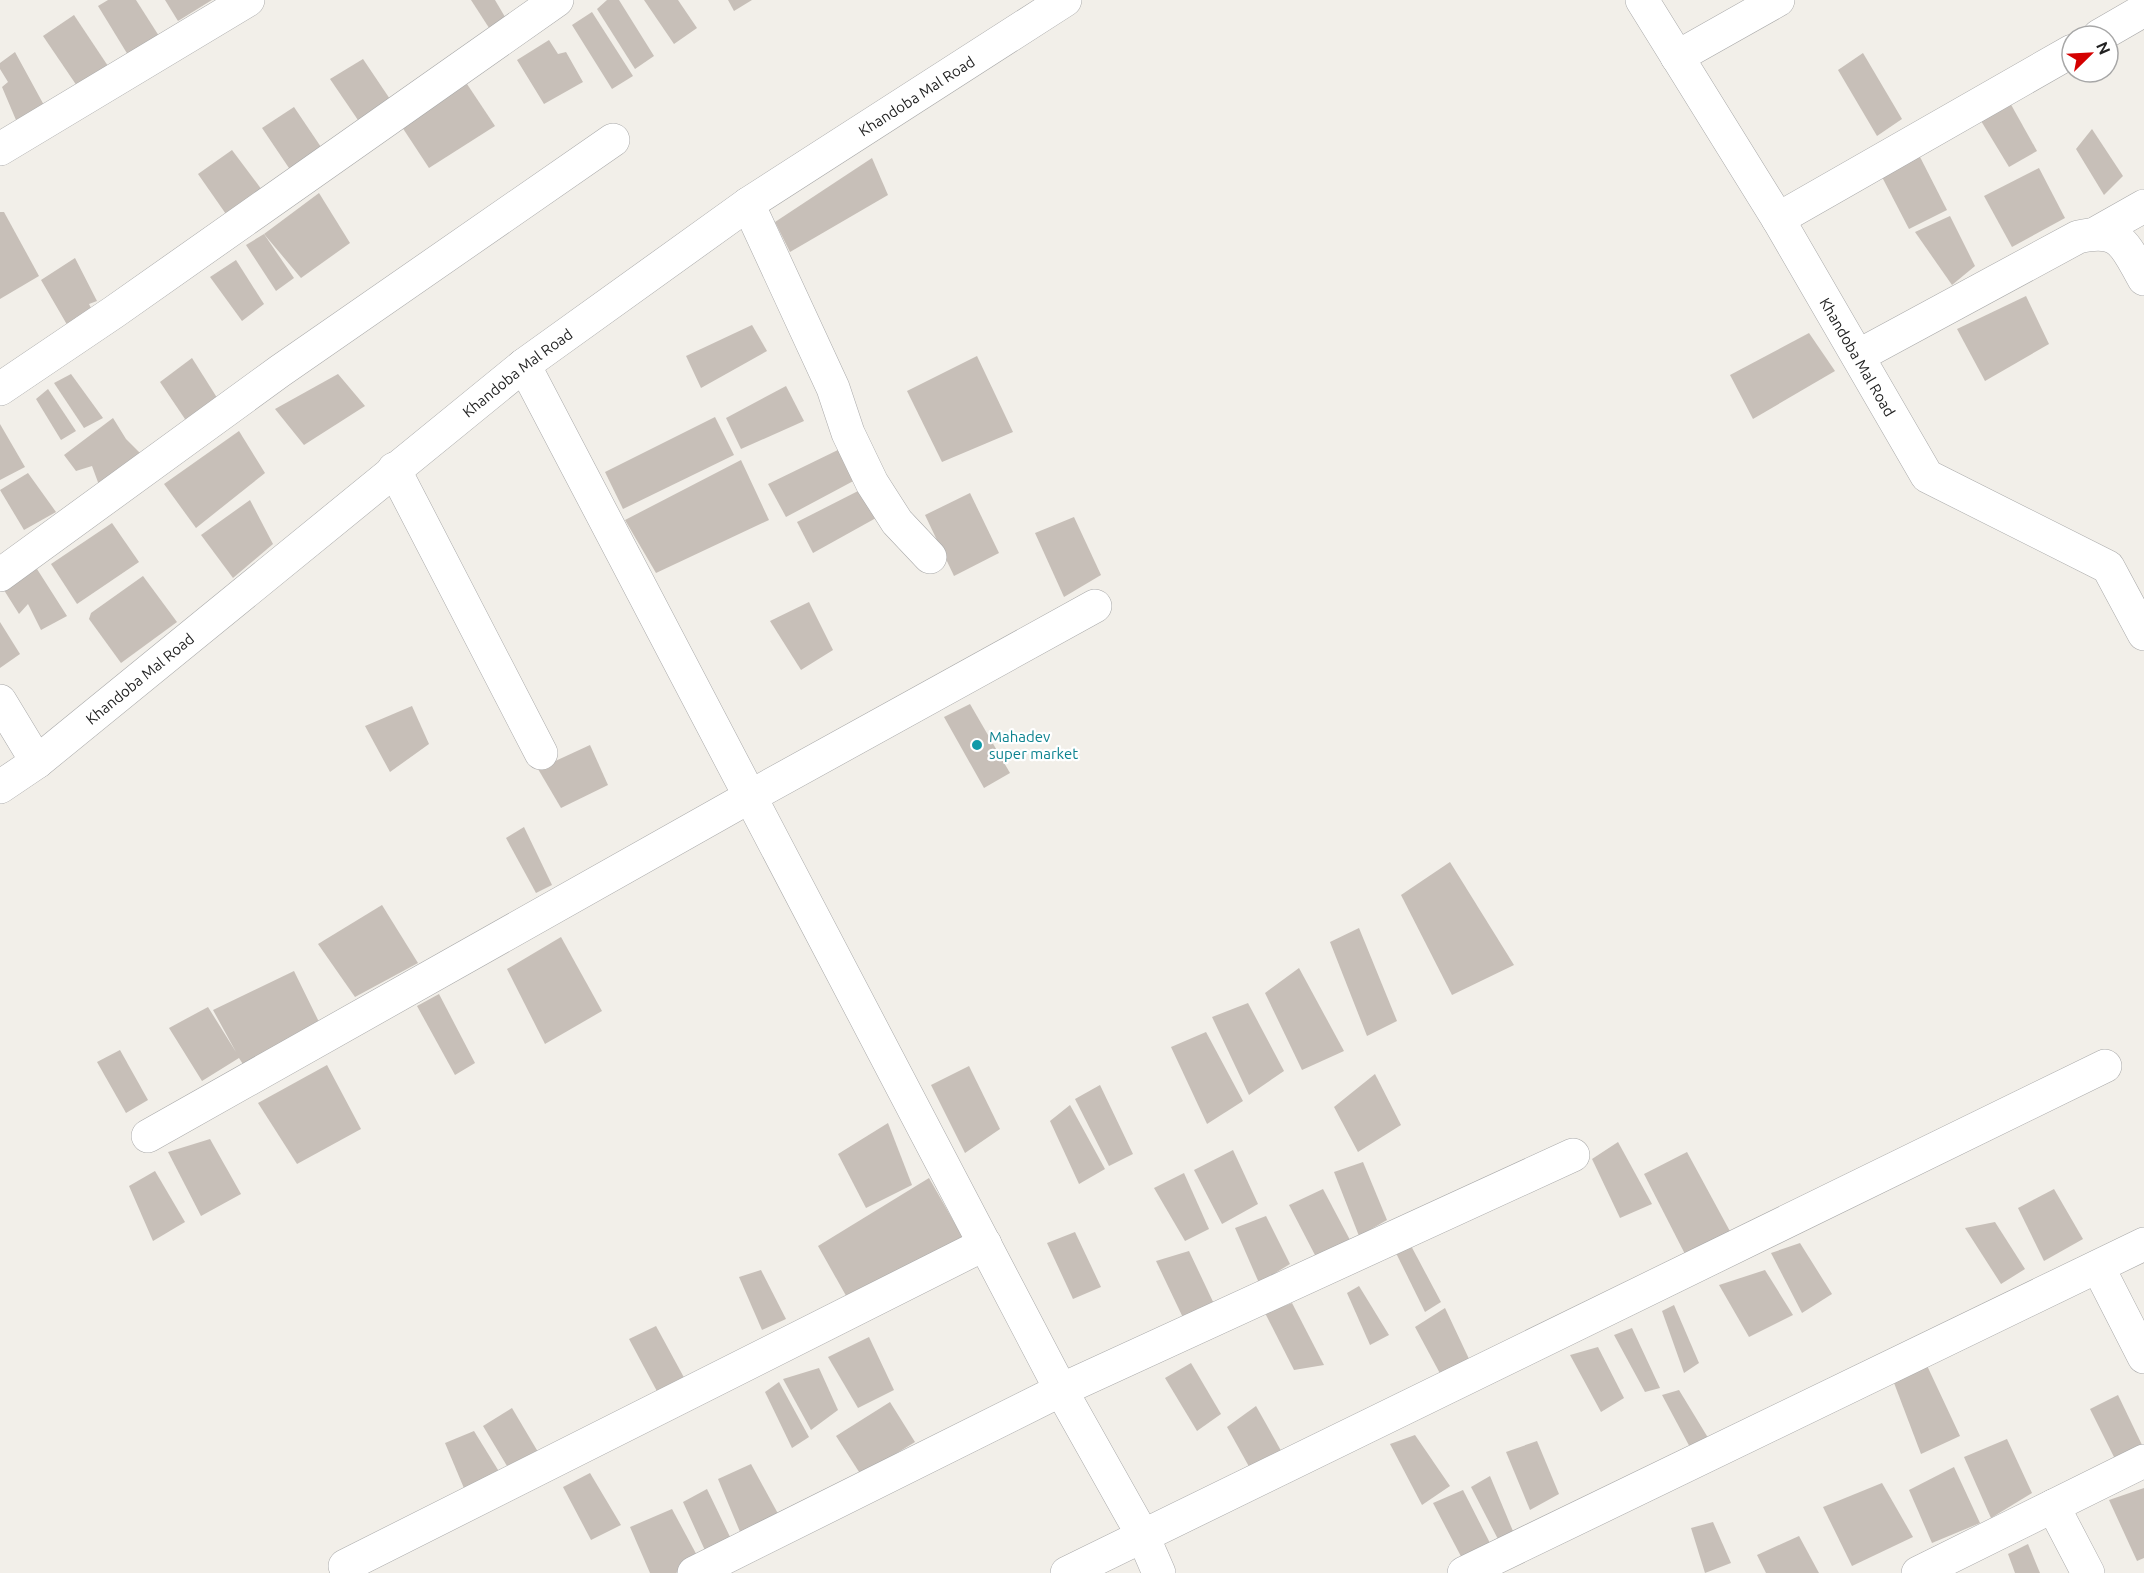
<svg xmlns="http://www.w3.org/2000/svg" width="2144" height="1573" font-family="Ubuntu,sans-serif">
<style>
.building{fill:#c7bfb8}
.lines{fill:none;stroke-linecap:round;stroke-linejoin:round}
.street-casing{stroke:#a9a9a9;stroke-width:34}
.street{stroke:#fff;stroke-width:33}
.culture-dot{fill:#0f9aa8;stroke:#fff;stroke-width:2}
.labels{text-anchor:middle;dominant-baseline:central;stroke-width:4.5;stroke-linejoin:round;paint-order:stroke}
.street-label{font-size:15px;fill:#222;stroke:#fff}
.culture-label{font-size:15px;fill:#0d838f;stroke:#fff;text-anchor:start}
</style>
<rect width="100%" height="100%" fill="#f2efe9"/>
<g class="building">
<path d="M108 0H136L159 36 128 55 98 6Z"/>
<path d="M165 0H212L178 21Z"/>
<path d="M471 0H495L508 22 493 34Z"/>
<path d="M607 0H619L654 56 635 69 597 9Z"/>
<path d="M644 0H678L697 28 674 44Z"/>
<path d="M728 0H752L734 11Z"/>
<path d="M592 12 633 76 612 89 572 25Z"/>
<path d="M74 15 108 66 77 86 43 36Z"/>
<path d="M549 40 558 54 566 52 583 82 544 104 517 60Z"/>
<path d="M15 52 45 107 16 120 2 87 8 82 0 69V63Z"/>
<path d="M1863 53 1902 119 1877 136 1838 70Z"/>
<path d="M363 59 396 108 360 123 330 79Z"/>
<path d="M467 84 495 126 429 168 402 127Z"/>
<path d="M2009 101 2037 151 2009 167 1978 116Z"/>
<path d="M294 107 323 150 291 171 262 128Z"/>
<path d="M2092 129 2123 176 2104 195 2076 149Z"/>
<path d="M232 150 262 190 228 217 198 174Z"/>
<path d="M1919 155 1947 210 1909 229 1882 177Z"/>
<path d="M872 158 888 195 790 252 775 222Z"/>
<path d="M2039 168 2065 218 2012 247 1984 196Z"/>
<path d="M319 193 350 243 301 278 264 234Z"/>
<path d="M0 212H4L39 276 0 299Z"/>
<path d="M1950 216 1975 266 1952 285 1915 232Z"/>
<path d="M264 234 294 278 276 291 246 245Z"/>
<path d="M75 258 97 301 89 304 93 312 69 328 41 280Z"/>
<path d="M236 260 264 304 242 321 210 277Z"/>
<path d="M2026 296 2049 344 1985 381 1957 329Z"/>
<path d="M752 325 767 351 701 388 686 356Z"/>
<path d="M1809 333 1835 371 1753 419 1730 375Z"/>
<path d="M977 356 1013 432 942 462 907 391Z"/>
<path d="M192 358 221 404 189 425 160 382Z"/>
<path d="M71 374 103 418 84 428 54 383Z"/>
<path d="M338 374 365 406 304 445 275 409Z"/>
<path d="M786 386 804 421 741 449 726 418Z"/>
<path d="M48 389 76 431 61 440 36 399Z"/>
<path d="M715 417 734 455 623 509 605 472Z"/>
<path d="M113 418 126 439 142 455 99 485 92 466 76 471 64 455Z"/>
<path d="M0 424 25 467 0 480Z"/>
<path d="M239 431 265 473 196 528 164 484Z"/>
<path d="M842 448 859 478 786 517 768 484Z"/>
<path d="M741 460 769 520 656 573 625 520Z"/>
<path d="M28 473 56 512 24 530 0 490Z"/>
<path d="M862 489 876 518 813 553 797 522Z"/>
<path d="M970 493 999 553 954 576 925 515Z"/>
<path d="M250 500 273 544 233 578 201 535Z"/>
<path d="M1074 517 1101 575 1064 597 1035 533Z"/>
<path d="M112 523 139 562 77 604 51 564Z"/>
<path d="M37 569 67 616 41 630 28 604 19 614 2 587Z"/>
<path d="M143 576 177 622 121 663 89 619 91 613Z"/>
<path d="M809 602 833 650 801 670 770 621Z"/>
<path d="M0 622 20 654 0 668Z"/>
<path d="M970 704 1010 773 984 788 944 717Z"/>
<path d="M412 706 429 744 390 772 365 726Z"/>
<path d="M590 745 608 785 561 808 538 769Z"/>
<path d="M524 827 552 885 536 893 506 838Z"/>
<path d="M1450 862 1514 965 1452 995 1401 895Z"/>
<path d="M382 905 418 963 355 997 318 944Z"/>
<path d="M1359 928 1397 1021 1367 1036 1330 942Z"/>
<path d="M561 937 602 1011 545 1044 507 969Z"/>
<path d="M1299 968 1344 1051 1302 1070 1265 993Z"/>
<path d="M294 971 321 1026 246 1069 239 1058 202 1081 169 1028 208 1007 236 1052 213 1010Z"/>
<path d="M439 994 475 1063 455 1075 417 1006Z"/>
<path d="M1248 1003 1284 1071 1249 1095 1212 1017Z"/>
<path d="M1206 1032 1243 1101 1207 1124 1171 1047Z"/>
<path d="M120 1050 148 1100 126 1113 97 1062Z"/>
<path d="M327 1065 361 1129 297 1164 258 1103Z"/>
<path d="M969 1066 1000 1129 965 1153 931 1085Z"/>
<path d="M1375 1074 1401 1125 1358 1152 1334 1107Z"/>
<path d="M1100 1085 1133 1154 1109 1166 1075 1099Z"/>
<path d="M1070 1105 1105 1169 1079 1184 1050 1121Z"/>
<path d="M888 1123 912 1185 866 1208 838 1154Z"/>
<path d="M210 1139 241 1194 201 1216 168 1152Z"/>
<path d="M1618 1142 1652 1204 1620 1218 1592 1159Z"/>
<path d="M1233 1150 1258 1204 1222 1224 1194 1170Z"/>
<path d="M1687 1152 1732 1235 1686 1256 1644 1174Z"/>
<path d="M1363 1162 1387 1220 1359 1236 1334 1172Z"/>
<path d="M155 1171 185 1222 153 1241 129 1186Z"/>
<path d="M1184 1173 1209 1229 1185 1241 1154 1188Z"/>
<path d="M929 1178 966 1243 849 1301 818 1246Z"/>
<path d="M1323 1189 1350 1240 1316 1257 1289 1205Z"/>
<path d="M2054 1189 2083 1239 2044 1261 2018 1208Z"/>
<path d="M1266 1216 1290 1264 1259 1283 1235 1228Z"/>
<path d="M1995 1222 2025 1269 2001 1284 1965 1228Z"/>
<path d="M1075 1232 1101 1287 1073 1299 1047 1243Z"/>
<path d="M1409 1242 1441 1302 1425 1312 1395 1251Z"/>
<path d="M1800 1243 1832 1294 1802 1313 1771 1253Z"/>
<path d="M1189 1251 1216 1308 1187 1326 1156 1261Z"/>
<path d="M761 1270 786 1319 762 1330 739 1277Z"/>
<path d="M1765 1270 1793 1315 1749 1337 1719 1285Z"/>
<path d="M1359 1286 1389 1335 1370 1345 1347 1293Z"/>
<path d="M1292 1303 1324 1365 1294 1370 1265 1313Z"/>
<path d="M1674 1305 1699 1363 1684 1373 1662 1311Z"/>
<path d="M1445 1308 1470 1361 1443 1379 1415 1327Z"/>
<path d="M656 1326 687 1383 659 1395 629 1339Z"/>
<path d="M1632 1328 1660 1388 1645 1392 1614 1335Z"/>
<path d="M869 1337 894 1390 858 1408 828 1357Z"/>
<path d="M1598 1347 1624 1398 1601 1412 1570 1355Z"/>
<path d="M1923 1357 1960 1436 1921 1454 1891 1375Z"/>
<path d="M1191 1363 1221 1414 1197 1431 1165 1378Z"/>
<path d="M819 1368 838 1410 811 1430 783 1379Z"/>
<path d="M779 1382 809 1437 792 1448 765 1392Z"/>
<path d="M1679 1390 1710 1441 1692 1451 1662 1395Z"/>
<path d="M2118 1395 2144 1449 2116 1461 2090 1409Z"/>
<path d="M890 1402 915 1442 861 1475 836 1436Z"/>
<path d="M1256 1406 1284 1456 1252 1472 1227 1427Z"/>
<path d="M512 1408 541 1457 507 1466 483 1426Z"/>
<path d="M474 1431 503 1478 466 1493 445 1443Z"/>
<path d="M1415 1435 1450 1486 1422 1505 1390 1444Z"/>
<path d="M2007 1439 2032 1493 1991 1518 1964 1457Z"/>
<path d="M1537 1441 1559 1494 1530 1510 1506 1452Z"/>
<path d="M751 1464 782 1521 743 1539 718 1479Z"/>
<path d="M1954 1467 1980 1523 1932 1543 1909 1490Z"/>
<path d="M590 1473 621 1525 591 1540 563 1487Z"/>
<path d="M1490 1476 1515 1536 1500 1543 1471 1487Z"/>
<path d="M1882 1483 1913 1537 1852 1566 1823 1507Z"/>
<path d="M2144 1488V1558L2137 1561 2109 1500Z"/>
<path d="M707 1489 732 1541 708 1557 683 1502Z"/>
<path d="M1463 1490 1492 1547 1465 1564 1433 1503Z"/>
<path d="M672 1509 700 1561 676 1573H650L630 1527Z"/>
<path d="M1713 1522 1731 1563 1705 1573 1691 1528Z"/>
<path d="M1799 1536 1819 1573H1766L1757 1555Z"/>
<path d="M2028 1544 2040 1573H2015L2008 1554Z"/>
</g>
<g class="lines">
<defs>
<g id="street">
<path id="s1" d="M1642 0 1778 219 1927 476 2108 567 2144 634"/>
<path d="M2099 36 2144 10"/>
<path d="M1677 57 1778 0"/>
<path d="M0 149 248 0"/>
<path d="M748 204 833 388 848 433 872 483 897 522 930 557"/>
<path d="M1778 219 2072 51"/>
<path d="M2098 232 2144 206"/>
<path d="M1858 356 2078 237C2122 227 2125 246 2144 279"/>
<path d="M524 365 1061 1390 1142 1534 1159 1573"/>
<path d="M0 389 114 312 557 0"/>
<path d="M394 469 541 753"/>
<path d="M0 575 280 371 613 140"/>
<path d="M0 701 37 762"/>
<path id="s2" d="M0 787 37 762 524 365 748 204 1065 0"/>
<path d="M148 1136 751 796 1095 606"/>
<path d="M2098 1267 2144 1357"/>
<path d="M2053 1506 2088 1573"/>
<path d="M345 1566 985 1244"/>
<path d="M694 1573 1061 1390 1573 1155"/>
<path d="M1067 1573 2105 1066"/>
<path d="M1464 1573 2144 1244"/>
<path d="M1918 1573 2144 1461"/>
</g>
</defs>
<use href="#street" class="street-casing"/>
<use href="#street" class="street"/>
</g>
<circle class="culture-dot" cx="977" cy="745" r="6"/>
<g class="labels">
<g class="street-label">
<text stroke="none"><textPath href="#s2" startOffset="1149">Khandoba Mal Road</textPath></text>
<text stroke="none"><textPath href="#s1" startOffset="417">Khandoba Mal Road</textPath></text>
<text stroke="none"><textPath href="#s2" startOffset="663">Khandoba Mal Road</textPath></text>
<text stroke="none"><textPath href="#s2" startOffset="177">Khandoba Mal Road</textPath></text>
</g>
<g class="culture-label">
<text x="989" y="736">Mahadev<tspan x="989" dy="17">super market</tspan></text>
</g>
</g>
<g transform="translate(2090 54) rotate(66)"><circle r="28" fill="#ffffff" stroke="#a7a7a7" stroke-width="1.5"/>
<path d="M0-4.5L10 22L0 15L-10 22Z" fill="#d40000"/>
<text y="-9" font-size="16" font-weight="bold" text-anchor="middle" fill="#222222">N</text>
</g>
</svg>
